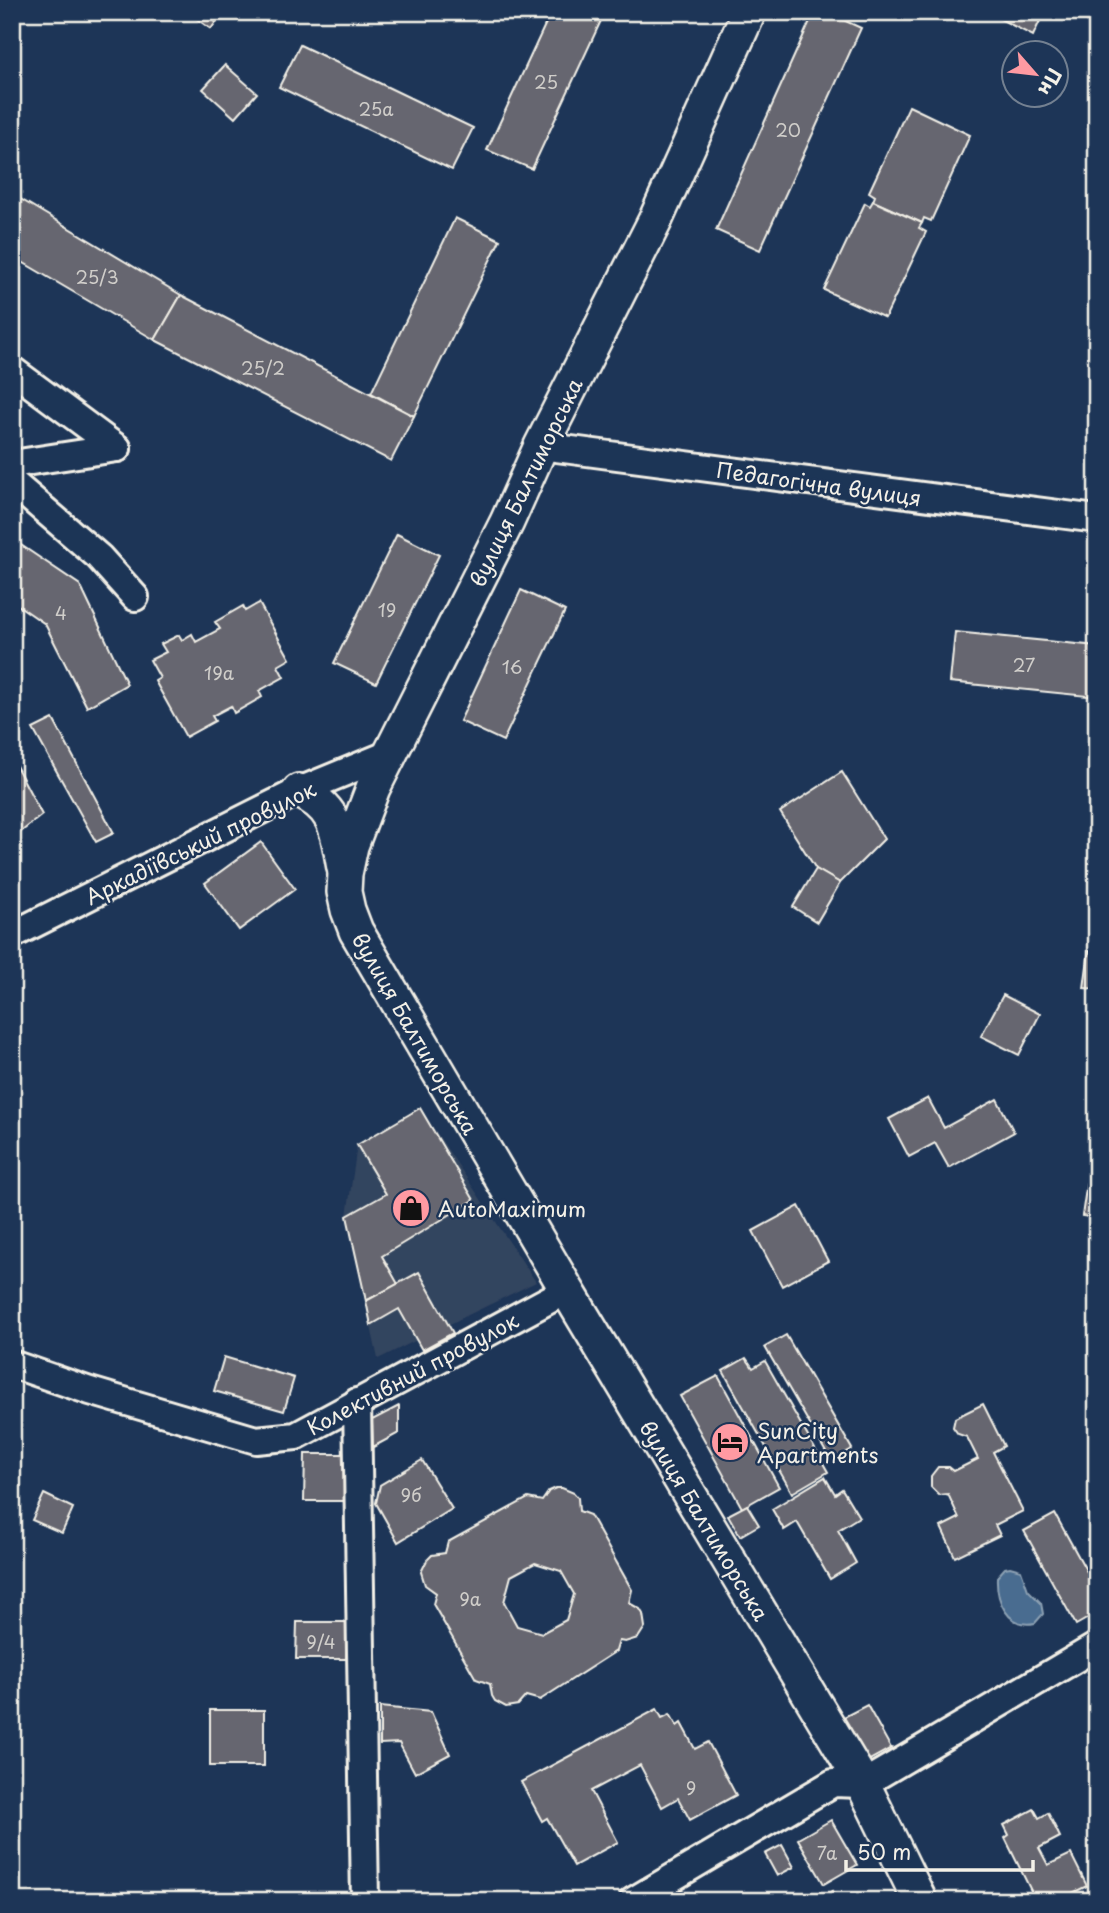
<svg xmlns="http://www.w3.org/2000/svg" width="1109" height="1913" font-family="'Playpen Sans',sans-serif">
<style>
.built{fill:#33445e}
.water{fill:#496c90;stroke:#8da1b3;stroke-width:2}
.building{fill:#666670;stroke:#f4f1e8;stroke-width:2;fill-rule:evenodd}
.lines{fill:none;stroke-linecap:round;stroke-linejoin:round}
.minor-casing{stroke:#f4f1e8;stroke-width:32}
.major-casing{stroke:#f4f1e8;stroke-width:38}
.minor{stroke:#1d3557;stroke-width:26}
.major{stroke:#1d3557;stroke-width:33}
.labels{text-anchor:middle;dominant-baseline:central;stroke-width:5;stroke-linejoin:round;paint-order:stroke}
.number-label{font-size:18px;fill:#d0ceca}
.street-label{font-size:21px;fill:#f4f1e8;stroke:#1d3557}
.poi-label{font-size:21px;fill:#f4f1e8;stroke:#1d3557;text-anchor:start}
</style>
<rect width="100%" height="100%" fill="#1d3557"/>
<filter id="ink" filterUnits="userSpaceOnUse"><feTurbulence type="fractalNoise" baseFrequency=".0143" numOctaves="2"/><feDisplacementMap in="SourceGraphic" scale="14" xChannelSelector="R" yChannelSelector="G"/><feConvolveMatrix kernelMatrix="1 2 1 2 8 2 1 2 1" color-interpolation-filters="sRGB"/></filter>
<g filter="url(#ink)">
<path class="built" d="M420 1108 536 1282 378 1359 347 1216 357 1145Z"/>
<path class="water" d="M1010 1567 1021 1570 1028 1590 1041 1603 1043 1614 1035 1623C1007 1629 996 1600 997 1577L1005 1568Z"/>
<g class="building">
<path d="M187 12H223L211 29Z"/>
<path d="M551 12H605L532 169 487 150Z"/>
<path d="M814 12H826L861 28 760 250 716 230Z"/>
<path d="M987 12H1044L1033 36Z"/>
<path d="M300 45 473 128 452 170 279 87Z"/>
<path d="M225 65 257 93 235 118 203 89Z"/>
<path d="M909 106 970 135 931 221 924 218 922 223 873 201 875 196 869 192Z"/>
<path d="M12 194 181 295 155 340 12 256Z"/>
<path d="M873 201 922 223 919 228 926 232 885 318 824 290 865 203 870 206Z"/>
<path d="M455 218 500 240 414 416 371 393Z"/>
<path d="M181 295 414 416 391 461 155 340Z"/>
<path d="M397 534 439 555 376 683 334 663Z"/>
<path d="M12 539 80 585 127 684 87 707 45 624 12 601Z"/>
<path d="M521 590 565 611 503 741 460 721Z"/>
<path d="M259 603 290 659 278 666 284 677 259 691 262 697 234 713 231 706 212 716 215 721 186 737 155 681 160 678 150 660 166 652 161 644 179 635 182 640 192 634 196 642 220 629 215 622 243 606 245 611Z"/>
<path d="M955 632 1097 646V697L950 682Z"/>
<path d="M53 719 114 833 96 842 33 729Z"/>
<path d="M14 762 42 815 12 839V763Z"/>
<path d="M842 772 884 839 840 883 816 869 780 812Z"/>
<path d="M261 842 295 889 239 930 205 883Z"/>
<path d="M816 869 840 883 817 922 793 907Z"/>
<path d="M1089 951 1097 952V989L1084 988Z"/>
<path d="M1003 995 1040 1014 1019 1055 981 1036Z"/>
<path d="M928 1098 944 1128 997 1099 1014 1132 949 1168 935 1143 909 1157 889 1119Z"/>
<path d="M420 1108 474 1200 382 1256 398 1284 366 1301 347 1216 386 1194 357 1145Z"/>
<path d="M1088 1175 1097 1176V1218L1082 1216Z"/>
<path d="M799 1206 828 1261 782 1286 753 1231Z"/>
<path d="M419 1272 453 1333 422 1350 399 1309 371 1325 366 1301Z"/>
<path d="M786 1335 852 1449 831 1461 765 1347Z"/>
<path d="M224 1357 294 1378 284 1411 214 1391Z"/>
<path d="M746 1358 753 1368 765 1361 828 1472 792 1493 723 1371Z"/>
<path d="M718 1376 779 1487 742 1508 680 1396Z"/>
<path d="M983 1404 1004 1446 993 1452 1023 1511 995 1525 1000 1535 955 1557 941 1527 959 1518 948 1494 939 1495 931 1487V1476L938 1467H949L954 1471 978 1459 967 1437 958 1434 953 1427 955 1418Z"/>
<path d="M399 1406V1433L373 1447 372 1420Z"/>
<path d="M305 1454H345V1501H304Z"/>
<path d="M422 1460 452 1509 398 1542 376 1503 380 1485Z"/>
<path d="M825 1477 835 1494 842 1489 859 1517 838 1530 856 1563 830 1579 797 1522 784 1530 772 1509Z"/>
<path d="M556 1488H562L574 1493 578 1498 579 1511 590 1515 632 1590 629 1603 640 1609 643 1614 645 1627 638 1638 625 1642 619 1641 616 1651 540 1700 526 1696 518 1705 506 1707 495 1701 492 1696 490 1684 476 1679 433 1604 436 1593 425 1585 421 1572 427 1560 432 1555 445 1553 448 1542 528 1498 542 1501 549 1491ZM535 1563 561 1571 574 1594 566 1620 542 1633 517 1626 504 1602 511 1576Z"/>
<path d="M44 1494 73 1508 62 1533 32 1520Z"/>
<path d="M747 1505 759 1525 740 1536 728 1515Z"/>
<path d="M1055 1514 1097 1590V1613L1076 1625 1024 1531Z"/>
<path d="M297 1622H346V1659H296Z"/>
<path d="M867 1705 891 1748 864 1763 840 1719Z"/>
<path d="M380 1707 431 1712 450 1754 415 1773 399 1743 380 1744Z"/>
<path d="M657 1709 662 1718 670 1714 677 1726 681 1723 695 1749 708 1742 736 1795 690 1820 678 1798 662 1807 640 1765 591 1791 618 1842 574 1866 547 1818 542 1821 521 1782Z"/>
<rect x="210" y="1710" width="54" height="56"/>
<path d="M1034 1809 1039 1818 1048 1813 1060 1837 1039 1848 1048 1865 1071 1854 1087 1886 1064 1897 1066 1901H1036L1005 1838 1009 1835 1004 1825Z"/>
<path d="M831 1820 857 1865 824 1884 798 1839Z"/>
<path d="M782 1845 794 1867 777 1876 765 1854Z"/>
<path d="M833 1891 838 1901H815Z"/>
</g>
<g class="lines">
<defs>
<g id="minor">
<path d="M12 370 117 448"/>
<path d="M541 446 1097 519"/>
<path d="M12 464 117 448"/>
<path d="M12 482 99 557 135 597"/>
<path d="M12 935 299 791 389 754"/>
<path d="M12 1364 90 1391 256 1440 296 1436 567 1290"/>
<path d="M357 1402 365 1901"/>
<path d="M633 1901 833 1783 863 1784 1097 1646"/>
</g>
<g id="major">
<path d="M749 12 655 221 541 446 507 522 373 788 351 846 345 874 344 892 348 910 356 931 567 1290 863 1784 920 1901"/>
<path d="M299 791C337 808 337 831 344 868"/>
</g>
</defs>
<use href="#minor" class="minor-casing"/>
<use href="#major" class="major-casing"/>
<use href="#minor" class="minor"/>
<use href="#major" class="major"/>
</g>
</g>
<defs>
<symbol id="shop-disc" viewBox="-11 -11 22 22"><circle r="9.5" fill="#ff9aa2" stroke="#1d3557"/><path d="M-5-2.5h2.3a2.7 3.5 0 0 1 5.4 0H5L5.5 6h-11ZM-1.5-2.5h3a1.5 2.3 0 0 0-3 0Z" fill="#111"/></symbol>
<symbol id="hotel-disc" viewBox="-11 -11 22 22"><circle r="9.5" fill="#ff9aa2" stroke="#1d3557"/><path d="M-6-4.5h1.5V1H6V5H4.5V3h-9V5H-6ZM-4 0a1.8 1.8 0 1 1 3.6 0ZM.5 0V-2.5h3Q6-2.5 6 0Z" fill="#111"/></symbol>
</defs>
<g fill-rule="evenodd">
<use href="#shop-disc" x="389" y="1186" width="44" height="44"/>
<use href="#hotel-disc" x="708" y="1420" width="44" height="44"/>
</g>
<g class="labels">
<g class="number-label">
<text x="546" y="81">25</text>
<text x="376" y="108">25а</text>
<text x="788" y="129">20</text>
<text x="97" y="276">25/3</text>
<text x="263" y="367">25/2</text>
<text x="387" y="609">19</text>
<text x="61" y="612">4</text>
<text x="1024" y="664">27</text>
<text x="512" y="666">16</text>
<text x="219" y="672">19а</text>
<text x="411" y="1494">9б</text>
<text x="470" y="1598">9а</text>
<text x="321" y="1641">9/4</text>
<text x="691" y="1787">9</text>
<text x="827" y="1852">7а</text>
</g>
<g class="street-label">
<text transform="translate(525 482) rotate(-64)">вулиця Балтиморська</text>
<text transform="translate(819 483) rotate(8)">Педагогічна вулиця</text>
<text transform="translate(200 842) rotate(-26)">Аркадіївський провулок</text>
<text transform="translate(416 1033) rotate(60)">вулиця Балтиморська</text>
<text transform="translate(412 1373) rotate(-28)">Колективний провулок</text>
<text transform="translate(705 1520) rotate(59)">вулиця Балтиморська</text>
</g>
<g class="poi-label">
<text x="438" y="1208">AutoMaximum</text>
<text x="757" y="1430">SunCity<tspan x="757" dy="24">Apartments</tspan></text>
</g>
</g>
<rect width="1109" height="1913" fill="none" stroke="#1d3557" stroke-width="42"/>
<rect x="21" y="21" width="1067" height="1871" fill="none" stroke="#f4f1e8" stroke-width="2.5" filter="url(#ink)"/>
<g transform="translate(1035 74) rotate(118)"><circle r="33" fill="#1d3557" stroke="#738091" stroke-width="2"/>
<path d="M0-5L12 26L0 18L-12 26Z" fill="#ff9aa2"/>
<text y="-10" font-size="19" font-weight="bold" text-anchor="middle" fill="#f4f1e8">Пн</text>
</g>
<path d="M846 1860v10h187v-10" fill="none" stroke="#f4f1e8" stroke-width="3.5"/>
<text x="857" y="1860" font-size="21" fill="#f4f1e8" stroke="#1d3557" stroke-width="5" paint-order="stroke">50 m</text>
</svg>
